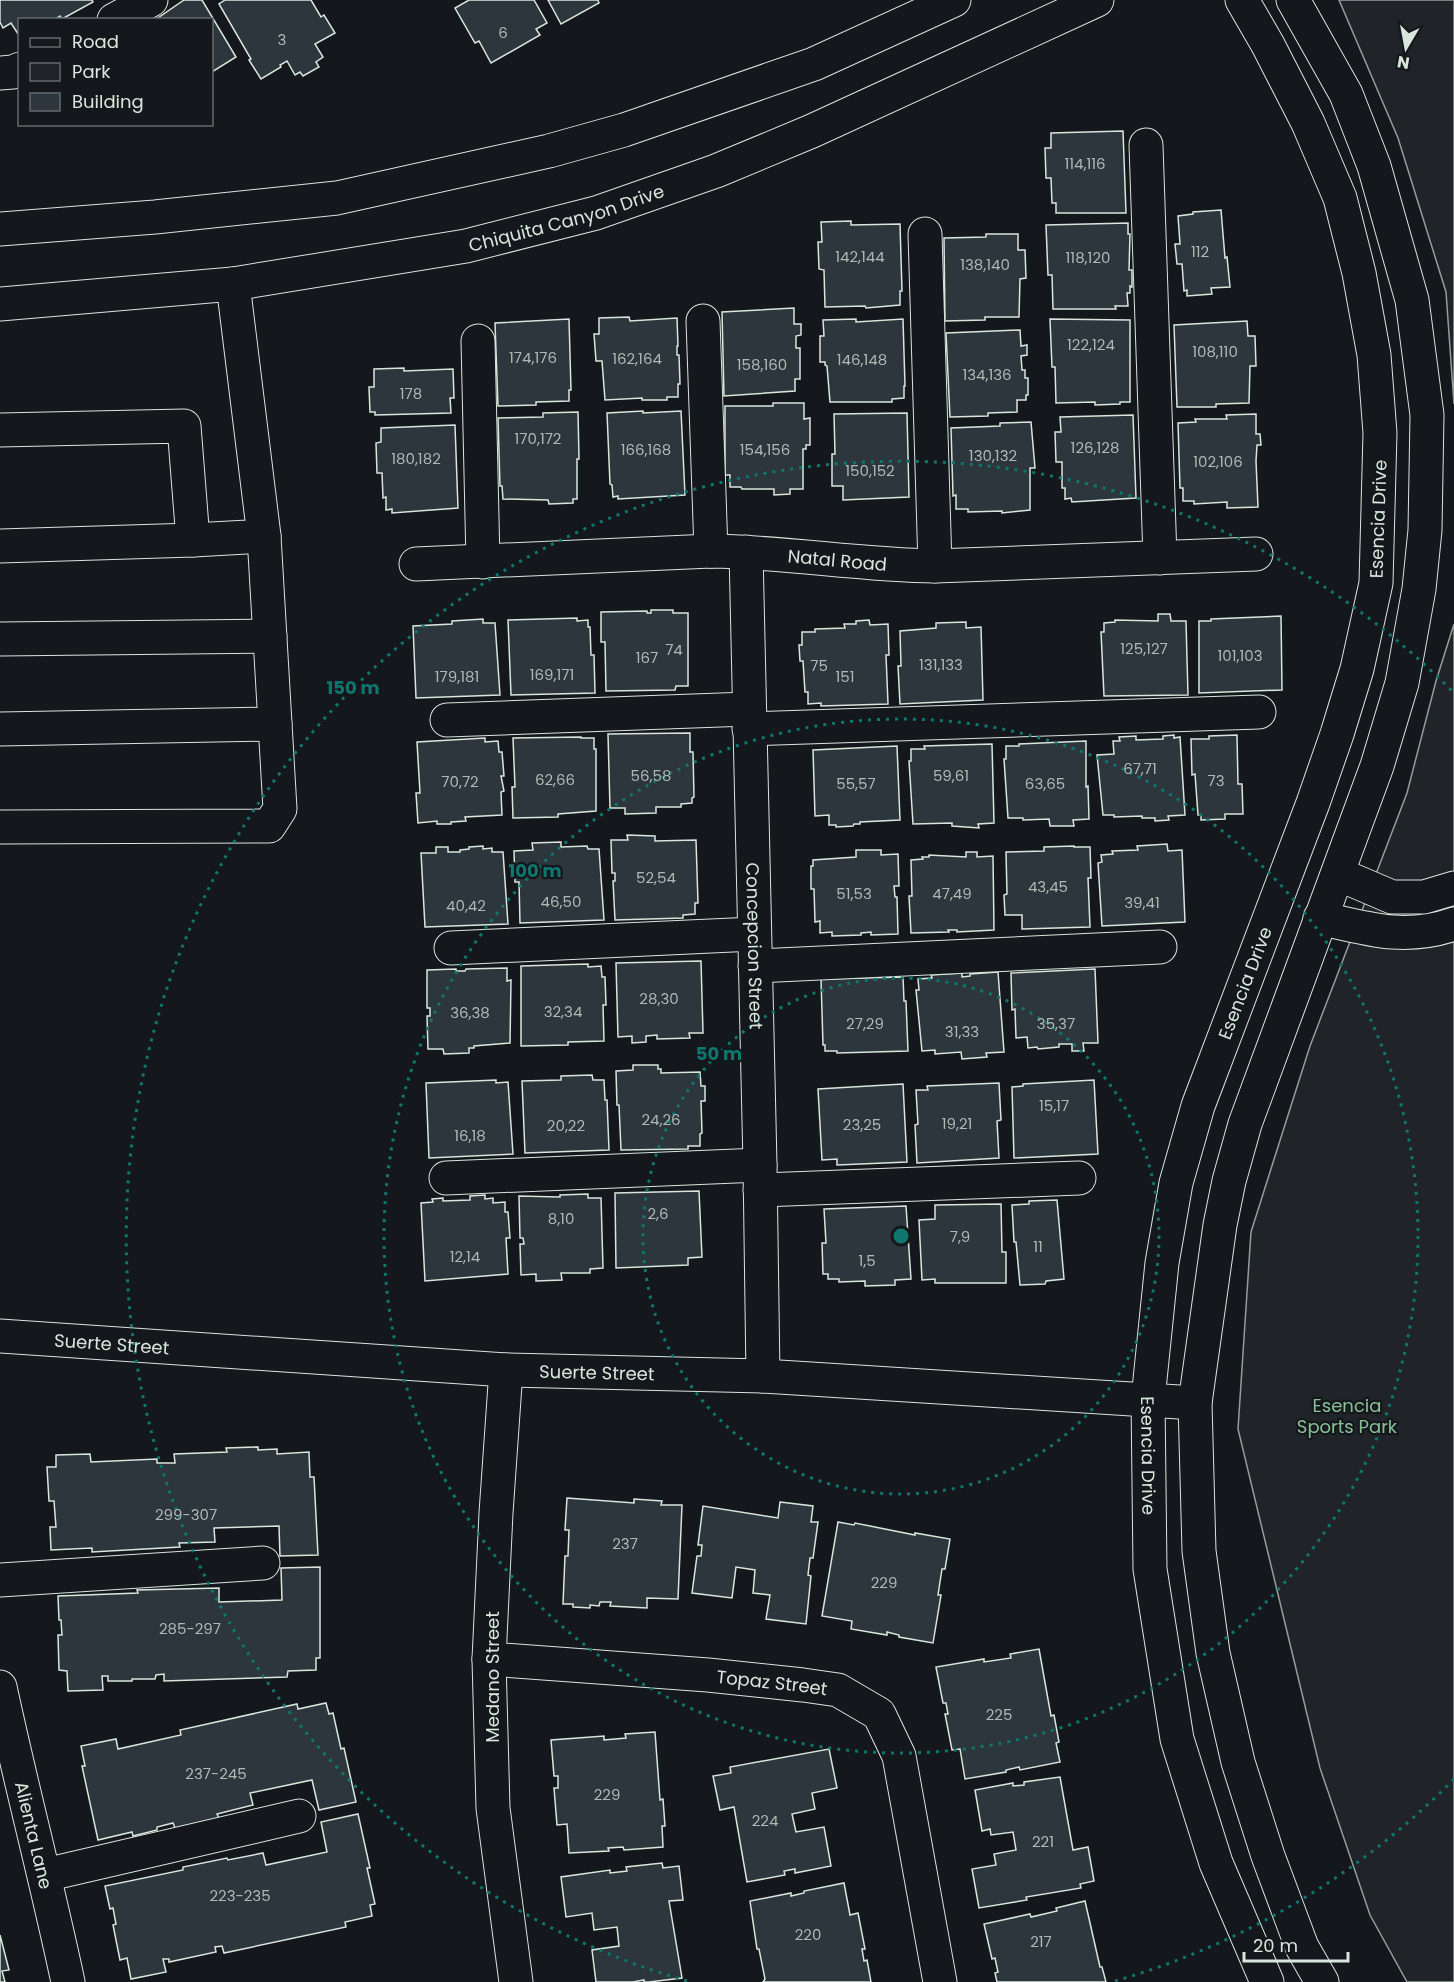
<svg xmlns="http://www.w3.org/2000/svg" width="1454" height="1982" font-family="Poppins,sans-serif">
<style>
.green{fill:#202428;stroke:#939e99;stroke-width:1.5}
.building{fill:#2c363c;stroke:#d8e6dc;stroke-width:1.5}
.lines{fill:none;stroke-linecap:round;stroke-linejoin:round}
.minor-casing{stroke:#d8e6dc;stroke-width:35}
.major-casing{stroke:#d8e6dc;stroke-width:35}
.minor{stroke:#14181c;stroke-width:33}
.major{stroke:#14181c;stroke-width:33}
.ring{fill:none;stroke:#0f766e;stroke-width:3;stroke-dasharray:3 6}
.labels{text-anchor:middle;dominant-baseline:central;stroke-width:4.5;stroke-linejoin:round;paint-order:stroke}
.number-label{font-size:15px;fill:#adbab4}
.street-label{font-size:18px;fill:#d8e6dc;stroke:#14181c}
.park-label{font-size:18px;fill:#8ac095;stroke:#14181c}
.centre{fill:#0f766e;stroke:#14181c;stroke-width:3}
.ring-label{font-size:18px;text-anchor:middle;font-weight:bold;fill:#0f766e;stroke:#14181c;stroke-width:4.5;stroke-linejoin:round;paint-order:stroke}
</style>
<rect width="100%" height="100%" fill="#14181c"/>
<g class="green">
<path d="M1339 0H1454V404L1446 292 1398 138Z"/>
<path d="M1454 624V1982H1407L1370 1915 1320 1768 1238 1429 1251 1232 1310 1046 1407 793 1436 681Z"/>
</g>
<g class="building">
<path d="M0 0H92L93 2 62 19 60 16 54 20H20V37L11 23 3 28 0 22Z"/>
<path d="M184 0H202L236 57 212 72V20H155Z"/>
<path d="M225 0H311L321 17 324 15 335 33 315 44 323 57 316 62 319 67 303 76 300 72 295 75 287 61 280 65 281 67 261 79 249 60 251 59 219 4Z"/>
<path d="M469 0H534L547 23 536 29 540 35 491 63 479 41 475 43 455 8Z"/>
<path d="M548 0H598L599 3 561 24Z"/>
<path d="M1123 131 1126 213H1056V203H1052L1051 178H1046L1045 148H1051V133Z"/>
<path d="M1221 210 1225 258 1227 257 1230 287 1211 288 1212 294 1187 296V290L1184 291 1182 264H1177L1175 244H1180L1178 216 1193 214V212Z"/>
<path d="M851 221V225L900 224 902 291H900V305L866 308 865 306 825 307 824 270 819 269 818 242H822L821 222Z"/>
<path d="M1128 223V234H1130L1129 270H1132V287L1130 286V293H1127L1128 306H1115L1116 309H1053L1052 275H1048L1046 225Z"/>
<path d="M986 234H1018V250H1025L1026 278 1020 279 1019 317H985V320L945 321 944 238 986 237Z"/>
<path d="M794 308V324H801V335L796 336V348H800V379H795V391L724 396 722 312Z"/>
<path d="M629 317 630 321 677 318 678 346H677V355H679L680 384H678V397H667V400H642V398L605 400 602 361H596L594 334H599V318Z"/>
<path d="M569 319 571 390H569V401L536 402V405L498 406 495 323Z"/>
<path d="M856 319V322L903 319 905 386H904V398L892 399V402H830L827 366 825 365V362H820V336H824L823 320Z"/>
<path d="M1050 319 1130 320V402H1120V404L1095 405V402L1056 403 1055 367H1052Z"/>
<path d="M1247 321 1248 336H1255L1256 366H1250L1249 403 1216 404V407H1177L1174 325Z"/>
<path d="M1020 330 1021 346 1027 345V355L1021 356 1022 370H1025V378H1028V395H1026V400H1017V412L988 413V416L950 417 946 333Z"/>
<path d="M404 368V371L453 369 454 398H450L451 413 375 415V412H370L369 387H374V369Z"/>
<path d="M773 403H804V419L810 418V445H806V449H803V489H790V494L774 495V489H742L741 487H730V475H725V406H773Z"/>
<path d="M643 411V413L681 411 685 495 618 499V496L613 497 612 485 610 484 607 413Z"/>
<path d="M578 412 579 459H577V499H573V503L549 504 548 500 503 499 502 486H500L498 418 543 417V413Z"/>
<path d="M907 413 909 497 843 500V486H832V454H835L834 414Z"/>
<path d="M1256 414V434H1260L1261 445H1257L1256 461 1258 507 1227 508V502L1194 504V501H1183V488H1180L1178 423 1196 422 1195 419H1227L1226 415Z"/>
<path d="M1133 415 1136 498 1072 502 1071 498 1065 499V488H1062V462H1056L1055 432H1061L1060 417Z"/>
<path d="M1031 422 1035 468H1030V510L1002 513V511L968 512V509H956V495L953 496 951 428 1000 426V423Z"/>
<path d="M455 425 458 508 392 513V509L386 510V497L383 498 382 473H377L376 443 381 442V428Z"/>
<path d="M651 610H673V613H688V686H676L675 690 606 691 605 642H601V612L647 611V613H651Z"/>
<path d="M1158 614H1170L1171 621H1186L1188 695 1104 696 1101 632H1104V623L1115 622V620L1158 621Z"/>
<path d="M1281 616 1282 690 1199 693V621H1211V619Z"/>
<path d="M577 618V621L588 620V627H590L591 655H594L595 693 511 695 508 620Z"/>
<path d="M483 619V623H495L500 695 416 698 413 626 452 624V621Z"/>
<path d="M869 620 870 625 888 624 889 655H886L888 704 821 706V703L808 704V692H805L803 661H800L799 645H802V632H815V629L845 628 844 624H856V621Z"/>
<path d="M966 622V628L981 627 983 700 900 704 898 666H901L900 631 936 628V623Z"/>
<path d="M690 733V752H693L694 797 692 798V803L681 804V807H656V813L625 814V808H610L608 734Z"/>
<path d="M1174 735V738L1180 737 1185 815 1168 816 1169 820 1155 821V818H1142V816L1114 817V815H1103L1097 755 1114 754 1113 741H1120L1119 737 1136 736V740L1163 739V736Z"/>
<path d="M1237 735 1238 784H1242L1243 814H1225V819L1201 820V815H1198L1195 774 1192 775 1191 739H1209V736Z"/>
<path d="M581 737V738H594V749H596V811L558 814V817L513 818 512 787H515L513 738Z"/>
<path d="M485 738V742L498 741 499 752H502L504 776H501L504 791 501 792 502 815 465 817 466 821 451 822V824H437V821L418 823 416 793H420L417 742Z"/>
<path d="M1086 741V787L1088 786 1089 819 1073 820 1074 826H1050L1049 819 1023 820V818H1008L1004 759H1006V746H1019V744Z"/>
<path d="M992 744 994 823 978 824 979 828 952 826V823L913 824 909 761H911V749H925L924 746Z"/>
<path d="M897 746 900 820 860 822V824H854L853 826 836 827V825H829V815L815 816 813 750Z"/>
<path d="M627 835 655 836V841L696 840 698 903H695V914L683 915V918L615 920 613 881H615V873H612L611 840H628Z"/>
<path d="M561 842V847L587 846 588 849H599L604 920 520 923 519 882H515L514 851 533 850 532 843Z"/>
<path d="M1167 844 1168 851 1182 850 1185 922 1102 926 1098 863 1102 862 1101 855 1113 854 1112 851 1138 850 1137 846Z"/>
<path d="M483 846V849L492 848V852H503L508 924 425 927 421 853H436V847H448V852H460V850L469 849V847Z"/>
<path d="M1074 846V847H1090L1091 878H1088L1090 927 1022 929V915H1005L1004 895 1007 894 1006 852 1044 851V847Z"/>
<path d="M856 850H881V855L898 854 899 886H894L895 897H897L898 934 871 935V932L861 933V935L832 936V932L820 933V921L815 922 814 889H811V866H813V860L856 857Z"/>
<path d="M966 852H977V857L993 856 994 930 957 932V930H948L949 932 911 933 909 896H912L911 860 923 859 922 857H929V855L966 857Z"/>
<path d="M701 961 703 1033H689L690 1038 657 1039V1035L646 1036V1042L632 1043V1036L618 1037 616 963Z"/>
<path d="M588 964V967L601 966 602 977H605L606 1005H603L604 1041 568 1042V1045L521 1046V966Z"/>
<path d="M507 968V981L511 980 510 1043 474 1046V1048H469V1053L444 1054 443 1049H428L427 1016H430V1008H427V970L456 969V971H465L466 969Z"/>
<path d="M1095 969 1098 1043H1083L1084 1051H1072V1044H1059V1047L1038 1049 1037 1047 1028 1048 1027 1037 1016 1038 1015 1009 1012 1010 1011 973Z"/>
<path d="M998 972 1004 1052 986 1053 987 1057 962 1059 961 1052 935 1054V1050L922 1051 916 990H919L918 979 932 978 931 975 962 973V977L970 976V974Z"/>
<path d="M903 977 904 1001H906L908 1051 837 1053V1051H825V1045H823L821 979Z"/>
<path d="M633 1065H658V1069H661V1073L700 1072 701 1086H705V1101H701L702 1133 700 1134V1146H688V1149L621 1150 619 1105H617L616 1071 633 1070Z"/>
<path d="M592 1075 593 1080H604L605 1100H607L609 1150 525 1153 522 1081 561 1080V1076Z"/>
<path d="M496 1080V1083L508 1082 513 1154 429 1158 426 1083Z"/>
<path d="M1094 1080 1098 1154 1014 1158 1012 1087 1023 1086V1084Z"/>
<path d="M999 1083 1001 1120 997 1121 999 1158 917 1163 915 1125 918 1124 916 1090H928L927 1086Z"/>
<path d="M903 1084 907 1162 837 1165V1159L822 1160 818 1089Z"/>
<path d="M699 1191 702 1257 688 1258V1265L616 1268 615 1193Z"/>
<path d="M588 1194V1198H601L603 1268 590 1269V1273H561L562 1280 536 1281V1274L521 1275 520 1244H524L523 1238H520L519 1196 560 1197V1195Z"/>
<path d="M485 1195V1199L493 1198V1203L505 1202V1212H508L510 1238H506L508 1274 425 1281 421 1203 433 1202 432 1199 443 1198V1201L470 1200V1196Z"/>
<path d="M1057 1200 1064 1279 1046 1281 1045 1284 1020 1285 1016 1242H1014L1012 1205 1029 1204V1201Z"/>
<path d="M1001 1204 1002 1252H1006V1283H935V1279L922 1280 919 1220 935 1219V1205Z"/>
<path d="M906 1206 911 1279 895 1280V1285L865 1286V1281L839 1282V1279H828V1274H823L822 1243H826L824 1209Z"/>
<path d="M258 1447V1450L277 1449V1454L309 1452 310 1477H314L318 1555 280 1556 279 1526 214 1528 215 1542 179 1543 180 1547 92 1552V1548L51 1550 50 1527H56L54 1501H49L47 1467H56V1455L90 1454 91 1462 157 1459V1463H175L174 1454 227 1452 226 1448Z"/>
<path d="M567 1498 634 1503V1499L662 1501 661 1505H682L678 1599 647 1598V1608L610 1606 611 1602H600L599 1606 590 1605V1608L573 1607V1604H563L565 1556H568L569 1530H565Z"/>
<path d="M780 1502 813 1506 811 1522H818L813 1558H810L808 1575 811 1576 806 1624 766 1619 770 1595 753 1593 755 1570 736 1567 732 1598 692 1593 697 1556H701L702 1545H698L703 1506 778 1518Z"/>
<path d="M838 1522 854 1525 855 1523 915 1535V1533L950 1539 945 1569H942L938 1595H941L933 1643 899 1637V1635L887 1632V1635L851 1629 852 1621 822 1616Z"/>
<path d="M320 1567V1658H316V1670L288 1671 287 1677 164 1681V1674L156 1675 155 1679H132V1681H108V1676H102L103 1690 68 1691 67 1671 59 1670 58 1635H62L61 1620H59L58 1596 138 1593 137 1590 219 1588V1602L282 1600 281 1568Z"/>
<path d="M1039 1649 1051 1716 1054 1715 1059 1742 1056 1743 1060 1762 1020 1770 1019 1767 1006 1770V1772L965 1779 960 1749 952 1750 945 1714H948L946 1703H943L936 1667 984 1659V1662L1011 1658 1010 1654Z"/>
<path d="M326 1703 329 1714 333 1713 341 1749 344 1748 356 1802 319 1810 312 1780 250 1793 253 1805 217 1814 219 1818 175 1828 173 1823 157 1827V1830L133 1836 132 1832 98 1840 82 1766H85L81 1746 116 1739 118 1749 181 1735 180 1730 297 1704 298 1709Z"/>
<path d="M655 1732 660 1800 663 1799 665 1826H662L663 1847 624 1850 623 1847 608 1848 609 1851 569 1853 567 1824 557 1825 554 1788H558V1776H554L551 1740 604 1736V1740L626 1738 625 1734Z"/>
<path d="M829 1749 837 1788 812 1793 815 1809 792 1814 796 1832 824 1827 831 1866 795 1873V1869L784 1871 785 1875 747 1882 734 1807 720 1810 713 1776 731 1773 730 1767Z"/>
<path d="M1060 1777 1073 1850 1088 1847 1094 1881 1080 1884 1081 1888 1026 1897 1027 1900 979 1908 972 1869 996 1865 994 1854 1016 1850 1013 1832 991 1835 990 1829 982 1831 975 1790 1013 1783V1786L1024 1785V1782Z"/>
<path d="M358 1814 370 1868H367L375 1904 370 1905 372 1916 345 1922 346 1927 224 1953 222 1946 215 1947 216 1952 169 1962V1959H163L166 1972 131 1979 127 1958 120 1960 113 1925 116 1924 113 1908 110 1909 105 1886 183 1870V1867L227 1858 228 1860 263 1853 266 1865 327 1852 321 1822Z"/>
<path d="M662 1863 663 1868 679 1866 683 1900 669 1901 682 1978 649 1982H644V1980L633 1982H596L592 1950 619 1946 617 1927 594 1930 592 1913 566 1917 561 1877 610 1870V1873L627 1871 626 1867Z"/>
<path d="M844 1883 850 1915 858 1913 865 1949H862L864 1961 867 1960 871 1982H763L765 1979 759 1949H757L750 1901 791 1893V1896L804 1893V1891Z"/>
<path d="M1085 1901 1100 1967H1102L1106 1982H997L995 1973 998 1972 995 1958 992 1959 984 1924 1030 1914 1031 1917 1057 1911 1056 1908Z"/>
<path d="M0 1935 9 1970 2 1971 5 1982H0Z"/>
</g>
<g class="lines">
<defs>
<g id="minor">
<path id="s1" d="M1242 0 1268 45 1308 123 1340 198 1359 273 1374 355 1380 433 1376 583 1357 669 1337 734 1313 803 1198 1106 1176 1183 1162 1263 1148 1399 1150 1569 1177 1739 1216 1863 1267 1982"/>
<path d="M1293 0 1346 94 1374 166 1412 300 1427 415 1425 530 1419 589 1402 683 1377 766 1245 1124 1229 1181 1220 1225 1195 1403 1199 1551 1213 1653 1238 1762 1268 1856 1302 1947 1322 1982"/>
<path d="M114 20 151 0"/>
<path d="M0 73 13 72 20 69"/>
<path d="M1146 145 1160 558"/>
<path d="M925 234 935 566"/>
<path d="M703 321 711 551"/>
<path d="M478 341 483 562"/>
<path d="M0 430 184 426 193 540 264 536 233 284"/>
<path d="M0 546 193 540"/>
<path id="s2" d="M746 552 760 1165 763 1376"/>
<path id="s3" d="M416 564 711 551C786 552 860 565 935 566L1256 554"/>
<path d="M0 639 270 636"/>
<path d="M447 720 748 709"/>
<path d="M0 729 275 724"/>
<path d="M749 729 1259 712"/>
<path d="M0 827 269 826 280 809 264 536"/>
<path d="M1338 874 1392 897H1424L1454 888"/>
<path d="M1320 918C1368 929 1405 941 1454 924"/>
<path d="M451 948 754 934"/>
<path d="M755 966 1160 947"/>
<path d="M446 1178 760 1165"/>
<path d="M760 1190 1079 1178"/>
<path id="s4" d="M0 1336 506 1370 763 1376 1195 1403"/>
<path d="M506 1370 496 1513 489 1659 493 1808 516 1982"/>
<path d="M0 1580 263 1563"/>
<path id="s5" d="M489 1659 708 1675 803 1685 838 1690 879 1714 899 1756 940 1982"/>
<path id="s6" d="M0 1687C21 1785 47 1883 68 1982"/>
<path d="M45 1875 299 1816"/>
</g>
<g id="major">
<path d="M0 229 155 217 337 198 549 151 624 130 814 64 954 0"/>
<path id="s7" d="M0 304 233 284 466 246 596 213 716 171 812 131 1097 0"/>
</g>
</defs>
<use href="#minor" class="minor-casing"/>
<use href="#major" class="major-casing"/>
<use href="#minor" class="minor"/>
<use href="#major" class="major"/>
</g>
<g class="ring">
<circle cx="901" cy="1236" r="258"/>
<circle cx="901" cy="1236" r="517"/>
<path d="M1454 1779A775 775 0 0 1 1115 1981M687 1981A775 775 0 1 1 1454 693"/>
</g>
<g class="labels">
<g class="number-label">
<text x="503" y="32">6</text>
<text x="282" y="39">3</text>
<text x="1085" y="163">114,116</text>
<text x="1200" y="251">112</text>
<text x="860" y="256">142,144</text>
<text x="1088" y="257">118,120</text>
<text x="985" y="264">138,140</text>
<text x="1091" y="344">122,124</text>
<text x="1215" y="351">108,110</text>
<text x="533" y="357">174,176</text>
<text x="637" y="358">162,164</text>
<text x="862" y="359">146,148</text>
<text x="762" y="364">158,160</text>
<text x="987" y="374">134,136</text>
<text x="411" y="393">178</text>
<text x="538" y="438">170,172</text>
<text x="1095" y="447">126,128</text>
<text x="646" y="449">166,168</text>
<text x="765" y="449">154,156</text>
<text x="993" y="455">130,132</text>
<text x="416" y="458">180,182</text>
<text x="1218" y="461">102,106</text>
<text x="870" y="470">150,152</text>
<text x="1144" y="648">125,127</text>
<text x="674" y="649">74</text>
<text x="1240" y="655">101,103</text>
<text x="647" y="657">167</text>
<text x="941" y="664">131,133</text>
<text x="819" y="665">75</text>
<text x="552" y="674">169,171</text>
<text x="457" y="676">179,181</text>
<text x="845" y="676">151</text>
<text x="1140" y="768">67,71</text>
<text x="651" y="775">56,58</text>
<text x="951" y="775">59,61</text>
<text x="555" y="779">62,66</text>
<text x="1216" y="780">73</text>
<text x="460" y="781">70,72</text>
<text x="856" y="783">55,57</text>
<text x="1045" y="783">63,65</text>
<text x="656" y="877">52,54</text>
<text x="1048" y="886">43,45</text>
<text x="854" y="893">51,53</text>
<text x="952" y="893">47,49</text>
<text x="561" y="901">46,50</text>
<text x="1142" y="902">39,41</text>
<text x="466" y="905">40,42</text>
<text x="659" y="998">28,30</text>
<text x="563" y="1011">32,34</text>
<text x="470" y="1012">36,38</text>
<text x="865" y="1023">27,29</text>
<text x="1056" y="1023">35,37</text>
<text x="962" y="1031">31,33</text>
<text x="1054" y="1105">15,17</text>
<text x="661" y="1119">24,26</text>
<text x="957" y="1123">19,21</text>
<text x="862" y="1124">23,25</text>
<text x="566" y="1125">20,22</text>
<text x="470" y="1135">16,18</text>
<text x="658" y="1213">2,6</text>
<text x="561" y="1218">8,10</text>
<text x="960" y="1236">7,9</text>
<text x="1038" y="1246">11</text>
<text x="465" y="1256">12,14</text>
<text x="867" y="1260">1,5</text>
<text x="186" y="1514">299-307</text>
<text x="625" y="1543">237</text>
<text x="884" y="1582">229</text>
<text x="190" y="1628">285-297</text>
<text x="999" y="1714">225</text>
<text x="216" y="1773">237-245</text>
<text x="607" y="1794">229</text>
<text x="765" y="1820">224</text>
<text x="1043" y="1841">221</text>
<text x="240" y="1895">223-235</text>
<text x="808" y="1934">220</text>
<text x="1041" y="1941">217</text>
</g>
<g class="street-label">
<text stroke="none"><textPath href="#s7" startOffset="574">Chiquita Canyon Drive</textPath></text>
<text transform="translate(1378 519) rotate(-88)">Esencia Drive</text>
<text stroke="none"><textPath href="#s3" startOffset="422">Natal Road</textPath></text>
<text stroke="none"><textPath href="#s2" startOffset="394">Concepcion Street</textPath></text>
<text transform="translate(1245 983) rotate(-69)">Esencia Drive</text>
<text stroke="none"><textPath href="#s4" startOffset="112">Suerte Street</textPath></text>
<text stroke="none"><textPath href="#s4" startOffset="598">Suerte Street</textPath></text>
<text stroke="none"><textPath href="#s1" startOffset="1518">Esencia Drive</textPath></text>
<text transform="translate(492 1677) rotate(-90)">Medano Street</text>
<text stroke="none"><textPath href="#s5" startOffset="284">Topaz Street</textPath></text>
<text stroke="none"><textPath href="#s6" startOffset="152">Alienta Lane</textPath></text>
</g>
<g class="park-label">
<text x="1347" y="1405">Esencia<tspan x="1347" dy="21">Sports Park</tspan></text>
</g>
</g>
<circle cx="901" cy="1236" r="9" class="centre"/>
<g class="ring-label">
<text x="353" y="694">150 m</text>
<text x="535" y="877">100 m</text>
<text x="719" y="1060">50 m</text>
</g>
<rect x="18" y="18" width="195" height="108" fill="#14181c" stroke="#626a69" stroke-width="1.5"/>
<rect x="30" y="38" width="30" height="9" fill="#14181c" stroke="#626a69" stroke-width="1.5"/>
<text x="72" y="48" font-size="18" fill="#d8e6dc">Road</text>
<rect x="30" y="63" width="30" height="18" fill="#202428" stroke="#626a69" stroke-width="1.5"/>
<text x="72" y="78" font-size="18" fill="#d8e6dc">Park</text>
<rect x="30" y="93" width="30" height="18" fill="#2c363c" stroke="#626a69" stroke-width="1.5"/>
<text x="72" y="108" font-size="18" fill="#d8e6dc">Building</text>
<g transform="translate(1406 48) rotate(190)" stroke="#14181c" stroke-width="4.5" paint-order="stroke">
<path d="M0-4.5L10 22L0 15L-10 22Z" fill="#d8e6dc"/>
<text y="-9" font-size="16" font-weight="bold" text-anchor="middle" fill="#d8e6dc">N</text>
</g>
<path d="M1244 1952v9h104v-9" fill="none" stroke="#d8e6dc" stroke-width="3"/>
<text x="1253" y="1952" font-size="18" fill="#d8e6dc" stroke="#14181c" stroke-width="4.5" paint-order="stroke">20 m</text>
</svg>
